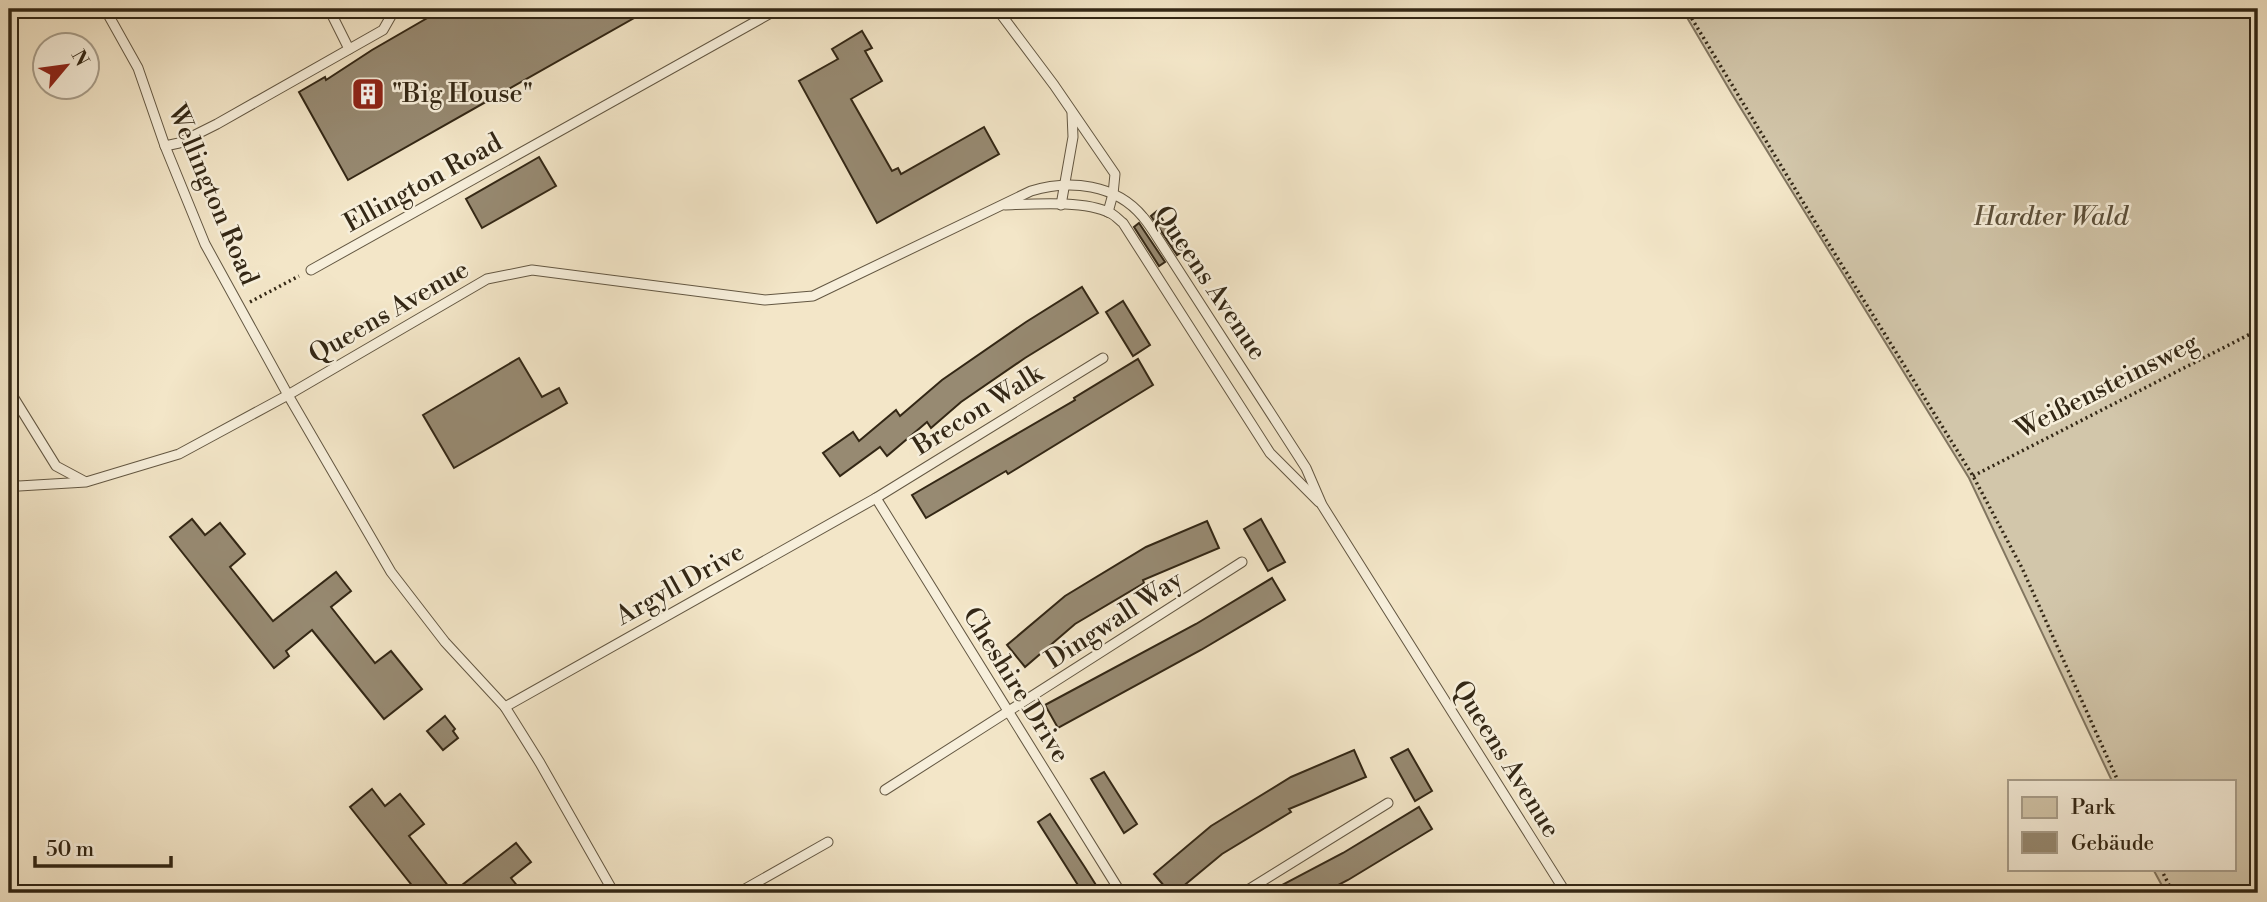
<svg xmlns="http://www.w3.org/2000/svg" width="2267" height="902" font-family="'Libre Bodoni',serif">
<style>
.green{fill:#d2c6aa;stroke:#827660;stroke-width:2}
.building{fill:#978a72;stroke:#332715;stroke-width:2}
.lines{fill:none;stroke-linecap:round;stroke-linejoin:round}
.lane-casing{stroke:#635742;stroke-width:11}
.path{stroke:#332715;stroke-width:3.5;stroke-dasharray:2 3.5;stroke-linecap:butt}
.lane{stroke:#f7efdb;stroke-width:9}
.labels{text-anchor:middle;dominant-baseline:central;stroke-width:5;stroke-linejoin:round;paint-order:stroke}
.poi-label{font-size:26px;fill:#332715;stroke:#f7efdb;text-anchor:start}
.street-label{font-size:26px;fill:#332715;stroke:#f7efdb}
.park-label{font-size:26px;font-style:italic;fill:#5b4f3a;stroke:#f7efdb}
</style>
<rect width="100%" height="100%" fill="#f3e6c8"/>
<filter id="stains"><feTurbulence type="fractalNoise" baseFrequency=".00286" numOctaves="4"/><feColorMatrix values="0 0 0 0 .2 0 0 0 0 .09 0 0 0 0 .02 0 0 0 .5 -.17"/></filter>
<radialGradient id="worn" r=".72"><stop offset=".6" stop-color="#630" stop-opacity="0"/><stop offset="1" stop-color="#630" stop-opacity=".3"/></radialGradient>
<path class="green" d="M1682 9H2258V893H2166L2153 869H2234V781H2112L1969 478 1732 94Z"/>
<g class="building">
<path d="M443 9H650L348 180 299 92 325 77 326 80 372 50Z"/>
<path d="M862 31 872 48 865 51 882 81 851 99 892 171 898 168 901 174 984 127 999 154 877 223 799 81 838 59 832 49Z"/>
<path d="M539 157 556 186 482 228 466 199Z"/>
<path d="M1157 211 1183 251 1177 255 1151 216Z"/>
<path d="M1139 223 1165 262 1159 266 1134 227Z"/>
<path d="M1082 287 1098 313 1025 358 961 402 931 428 927 422 887 456 880 447 840 476 823 453 853 432 859 441 896 410 900 416 942 380 1026 322Z"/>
<path d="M1123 301 1150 345 1133 356 1106 312Z"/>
<path d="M519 358 542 397 559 388 567 403 454 468 423 415Z"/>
<path d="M1138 359 1153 385 1008 474 1006 471 926 518 912 495 1075 400 1074 398Z"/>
<path d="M192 519 205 535 220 523 245 554 230 567 273 621 336 572 351 591 331 607 375 663 391 651 422 689 384 719 312 630 286 651 289 656 274 668 170 537Z"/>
<path d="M1261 519 1285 562 1268 571 1244 529Z"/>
<path d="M1207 521 1219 548 1143 580 1144 583 1075 624 1025 667 1007 645 1065 596 1146 547Z"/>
<path d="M1272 578 1285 600 1201 650 1058 728 1045 705 1196 624Z"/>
<path d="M445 716 455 729 453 731 458 738 443 750 427 731Z"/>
<path d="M1408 749 1432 791 1415 801 1391 758Z"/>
<path d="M1354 750 1366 777 1289 809 1291 812 1222 854 1175 893H1170L1154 874 1211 826 1291 777Z"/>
<path d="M1104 772 1137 824 1124 833 1091 779Z"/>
<path d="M372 789 385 806 400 794 424 824 409 836 453 892 516 843 531 862 511 878 523 893H418L350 807Z"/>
<path d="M1419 807 1432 829 1348 880 1323 893H1267L1343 853Z"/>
<path d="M1050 814 1084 866 1101 893H1083L1038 822Z"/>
</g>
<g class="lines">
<defs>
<g id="lane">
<path d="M105 9 138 68 165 146 205 244 288 395 391 572 445 642 505 707 540 763 614 893"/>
<path d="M329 9 349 49"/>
<path d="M997 9 1054 85 1115 174 1113 194 1108 212"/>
<path d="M165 146 179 143 217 124 383 30 395 9"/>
<path d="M1005 205C1033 204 1085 200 1110 213 1115 215 1119 220 1123 223L1270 453 1319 502"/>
<path d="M1061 205 1073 137 1072 113"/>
<path d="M311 270 778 9"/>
<path d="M9 390 56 466 84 481"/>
<path d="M9 484 19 486 86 482 179 454 288 395 487 279 532 270 765 300 813 296 1031 191C1070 179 1116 184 1143 217 1149 224 1154 232 1159 240L1306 468 1322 505 1566 893"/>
<path d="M876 498 1121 893"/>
<path d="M505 707 876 498 1103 358"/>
<path d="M885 790 1242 562"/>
<path d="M738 893 828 842"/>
<path d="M1243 893 1388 803"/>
</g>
</defs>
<use href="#lane" class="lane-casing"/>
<g class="path">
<path d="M1686 9 1817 225 1973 476 2022 568 2118 781"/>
<path d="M250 302 299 276"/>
<path d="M1973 476 2258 330"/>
<path d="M2161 869 2173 893"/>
</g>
<use href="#lane" class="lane"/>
</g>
<defs>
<symbol id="building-square" viewBox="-11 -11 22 22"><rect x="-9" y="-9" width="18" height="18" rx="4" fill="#8f2418" stroke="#f7efdb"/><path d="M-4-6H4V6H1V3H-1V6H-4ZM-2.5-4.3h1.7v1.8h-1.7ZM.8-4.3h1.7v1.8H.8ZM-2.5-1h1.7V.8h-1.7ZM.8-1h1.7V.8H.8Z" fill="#fff"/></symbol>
</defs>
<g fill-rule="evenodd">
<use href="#building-square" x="349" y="75" width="38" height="38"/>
</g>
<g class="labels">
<g class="poi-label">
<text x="392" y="94">"Big House"</text>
</g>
<g class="street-label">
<text transform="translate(423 183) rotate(-29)">Ellington Road</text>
<text transform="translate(213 195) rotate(67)">Wellington Road</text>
<text transform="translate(1210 283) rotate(56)">Queens Avenue</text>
<text transform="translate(389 312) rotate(-30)">Queens Avenue</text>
<text transform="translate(2107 386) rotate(-27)">Weißensteinsweg</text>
<text transform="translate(978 410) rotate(-32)">Brecon Walk</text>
<text transform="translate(680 584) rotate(-29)">Argyll Drive</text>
<text transform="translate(1114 620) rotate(-33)">Dingwall Way</text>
<text transform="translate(1016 685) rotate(58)">Cheshire Drive</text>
<text transform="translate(1506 759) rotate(58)">Queens Avenue</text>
</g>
<g class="park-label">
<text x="2051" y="217">Hardter Wald</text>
</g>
</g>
<rect width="2267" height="902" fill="none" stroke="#f3e6c8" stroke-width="35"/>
<rect x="10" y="10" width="2246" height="881" fill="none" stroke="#332715" stroke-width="3.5"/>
<rect x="18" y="18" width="2232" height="867" fill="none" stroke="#332715" stroke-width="2"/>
<rect x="2008" y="780" width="228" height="91" fill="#f7efdb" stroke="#a99f8c" stroke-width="2"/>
<rect x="2022" y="797" width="35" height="21" fill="#d2c6aa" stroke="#a99f8c" stroke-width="2"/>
<text x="2071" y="814" font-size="21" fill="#332715">Park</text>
<rect x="2022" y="832" width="35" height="21" fill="#978a72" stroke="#a99f8c" stroke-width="2"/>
<text x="2071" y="850" font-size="21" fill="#332715">Gebäude</text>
<g transform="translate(66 66) rotate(61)"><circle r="33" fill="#f7efdb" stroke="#a99f8c" stroke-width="2"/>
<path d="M0-5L12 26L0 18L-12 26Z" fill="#8f2418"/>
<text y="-10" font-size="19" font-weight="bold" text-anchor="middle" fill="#332715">N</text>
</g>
<path d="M35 856v10h136v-10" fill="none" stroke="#332715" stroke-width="3.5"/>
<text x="46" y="856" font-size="21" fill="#332715" stroke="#f7efdb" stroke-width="5" paint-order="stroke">50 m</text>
<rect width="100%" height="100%" filter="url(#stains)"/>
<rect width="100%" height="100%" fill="url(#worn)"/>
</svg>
